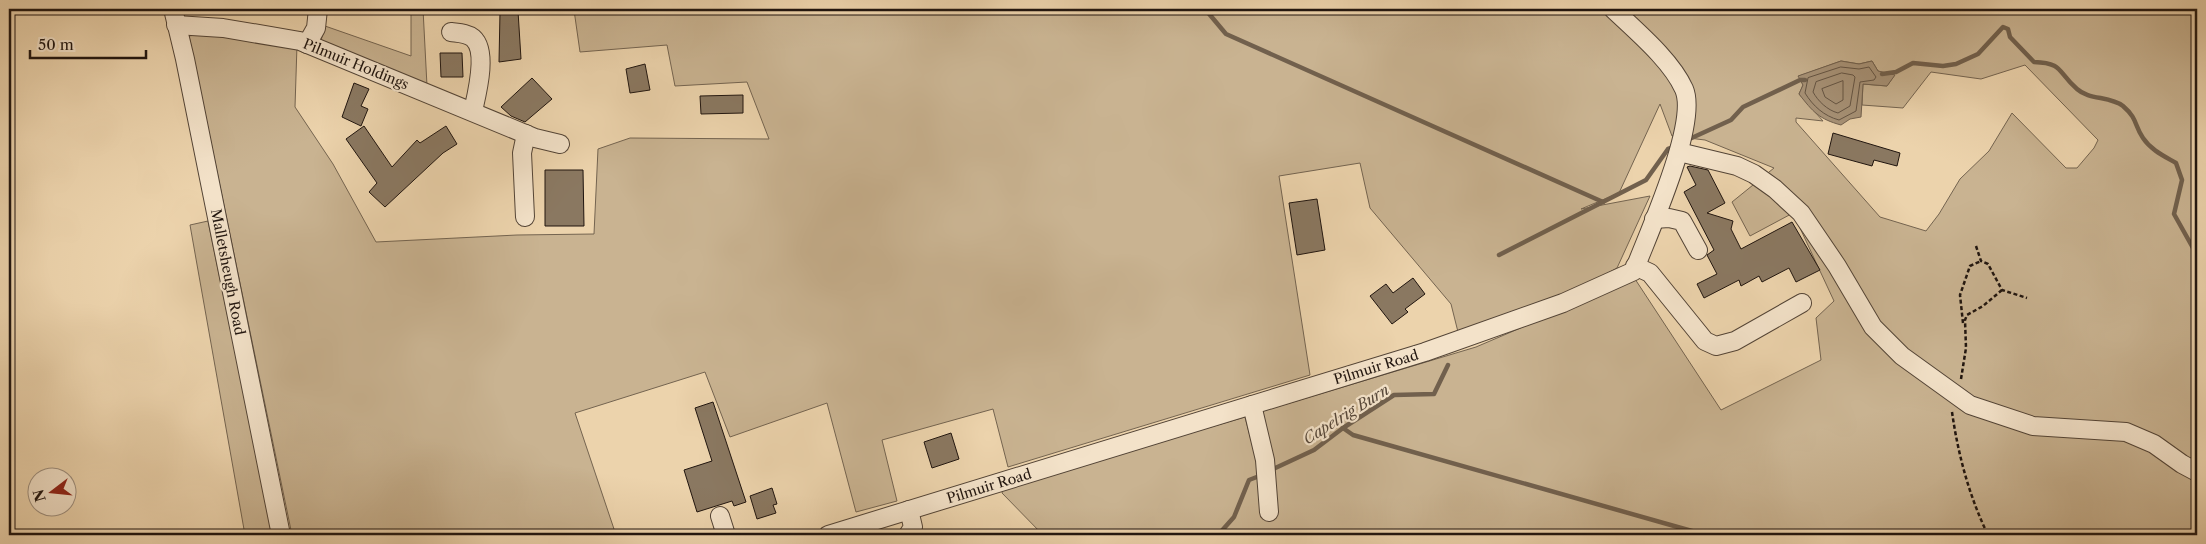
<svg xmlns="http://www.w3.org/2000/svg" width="2206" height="544" font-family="'Libre Caslon Text',serif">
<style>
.green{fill:#c9b391;stroke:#746450;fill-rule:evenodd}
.water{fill:#a79277;stroke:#71604d}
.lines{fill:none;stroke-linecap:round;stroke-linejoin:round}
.shore{stroke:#645443;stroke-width:1}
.stream{stroke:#71604d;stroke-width:4.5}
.building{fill:#8a7861;stroke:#20150f}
.minor-casing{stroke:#534436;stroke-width:20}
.path{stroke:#20150f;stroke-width:2.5;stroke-dasharray:4 2.5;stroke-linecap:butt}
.minor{stroke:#f3e2c9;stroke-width:18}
.labels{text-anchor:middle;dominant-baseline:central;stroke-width:4.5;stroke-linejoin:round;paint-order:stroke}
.street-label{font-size:14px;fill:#20150f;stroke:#f3e2c9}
.water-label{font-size:15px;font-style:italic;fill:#564739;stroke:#f3e2c9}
</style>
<rect width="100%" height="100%" fill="#ecd3ac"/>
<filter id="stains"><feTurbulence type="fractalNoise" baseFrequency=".004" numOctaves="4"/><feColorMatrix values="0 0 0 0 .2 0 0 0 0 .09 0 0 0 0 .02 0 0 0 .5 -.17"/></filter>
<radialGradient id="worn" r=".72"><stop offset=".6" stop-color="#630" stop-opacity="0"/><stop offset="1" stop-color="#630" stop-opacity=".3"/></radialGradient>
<g class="green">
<path d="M411 9H423L427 86 320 44 325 26 411 56Z"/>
<path d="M525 9H2197V535H1043L1002 493 1004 487 1245 417 1262 482 1260 415 1263 411 1476 347 1635 279 1721 410 1821 360 1816 318 1834 301 1793 213 1750 236 1732 202 1774 168 1705 140 1672 136 1660 104 1619 193 1581 209 1650 196 1617 268 1586 285 1458 332 1451 304 1370 208 1360 163 1279 176 1310 375 1008 467 993 409 882 440 897 501 856 512 827 403 730 437 705 372 575 413 616 535H292L189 36 214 32 297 45 295 107 333 164 376 242 517 235 594 234 598 149 630 138 769 139 747 82 675 86 667 45 580 52 574 10 526 12ZM1841 61 1859 64 1872 61 1878 71 1894 76 1887 86 1863 84 1862 105 1903 108 1931 72 1981 79 2025 65 2098 140 2094 148 2077 168H2066L2012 113 1989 151 1960 179 1939 214 1926 231 1880 217 1796 122V118L1823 121 1799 94 1803 85 1799 76Z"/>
<path d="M208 221 273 535H245L190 225Z"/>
</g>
<path class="water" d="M1841 61 1859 64 1872 61 1878 71 1895 75 1887 86 1863 84 1861 117 1850 119 1841 125C1819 119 1813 112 1799 94L1803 85 1798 76Z"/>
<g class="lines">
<g class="shore">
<path d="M1841 67 1859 69 1869 67 1876 77 1874 80 1860 82 1856 111 1839 120C1824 116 1813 106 1805 93L1808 78Z"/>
<path d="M1842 73 1853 75 1855 77 1850 106 1838 113C1827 110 1818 101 1813 92L1816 82Z"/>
<path d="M1843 81V100L1836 104 1825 97 1822 89Z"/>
</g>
<g class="stream">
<path d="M1205 9 1226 34 1603 202"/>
<path d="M1882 74 1896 72 1913 63 1943 66 1956 64 1978 54 2003 27 2008 29 2010 37 2034 62C2064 63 2057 72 2077 89 2089 100 2110 96 2123 106 2138 119 2134 125 2143 138 2151 150 2164 156 2176 163L2182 180 2174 214 2197 255"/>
<path d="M1685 141 1731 120 1743 107 1800 80H1805"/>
<path d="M1499 255 1646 180 1668 149 1674 147"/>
<path d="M1343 428 1353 435 1706 535"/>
<path d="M1271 470 1314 450 1343 428 1394 395 1434 394 1448 365"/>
<path d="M1218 535 1234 517 1249 480 1262 475"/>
</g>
</g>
<g class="building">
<path d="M518 11 521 59 499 62 500 12Z"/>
<path d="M440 53H462L463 77H441Z"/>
<path d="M645 64 650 90 630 93 626 69Z"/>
<path d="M532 78 552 99 525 122 511 116 501 107Z"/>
<path d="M354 83 369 89 361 106 368 109 361 126 342 117Z"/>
<path d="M743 95V113L701 114 700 96Z"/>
<path d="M364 126 392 167 417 140 420 143 446 126 457 144 443 153 385 207 369 192 377 183 346 139Z"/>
<path d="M1833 133 1900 153 1897 166 1874 160 1872 166 1828 154Z"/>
<path d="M1690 166 1708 170 1725 203 1707 213 1733 221 1731 229 1741 249 1792 222 1820 270 1796 282 1789 268 1762 282 1759 276 1741 286 1739 280 1704 298 1697 284 1717 274 1707 255 1714 250 1684 192 1696 185 1687 167Z"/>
<path d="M545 170H583L584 226H545Z"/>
<path d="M1317 199 1325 250 1297 255 1289 203Z"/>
<path d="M1413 278 1425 294 1405 309 1408 312 1392 324 1370 296 1386 284 1393 293Z"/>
<path d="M713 402 746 502 734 506 732 501 697 512 684 470 712 461 695 408Z"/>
<path d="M951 433 959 459 932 468 924 442Z"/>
<path d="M772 488 777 504 773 505 776 513 757 519 750 496Z"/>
</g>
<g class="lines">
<defs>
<g id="minor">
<path d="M173 9 185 59 281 535"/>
<path d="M176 25 223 28 300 41 535 138 560 144"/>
<path d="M451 32C458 33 467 33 473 38 488 51 477 93 473 111"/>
<path d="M307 44 316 28 318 9"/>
<path d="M1679 152 1737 166 1754 174 1775 189 1801 213 1837 266 1873 327 1902 356 1970 405 2033 426 2126 432 2154 444 2182 464 2197 472"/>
<path d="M525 217 522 153 526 134"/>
<path d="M1654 219 1669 218 1682 221 1698 250"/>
<path d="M1635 266 1650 273 1705 341 1716 346 1735 341 1802 303"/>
<path d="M1252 405 1265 460 1269 512"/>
<path d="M720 516 726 535"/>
<path d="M828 535 1425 352 1563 303 1634 271C1648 234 1699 123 1684 89 1671 60 1636 31 1613 9"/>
<path d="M908 535 913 527 909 510"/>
</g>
</defs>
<use href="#minor" class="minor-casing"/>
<g class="path">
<path d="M1976 246 1981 261 1988 264 2002 290 2027 298"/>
<path d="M1963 323 1960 295 1970 266 1981 261"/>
<path d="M1961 379 1966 348 1965 320 1967 315 1983 306 2002 290"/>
<path d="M1952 412C1958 454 1969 496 1988 535"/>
</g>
<use href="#minor" class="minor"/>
</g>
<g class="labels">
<g class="street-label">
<text transform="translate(356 64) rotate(22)">Pilmuir Holdings</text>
<text transform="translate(228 272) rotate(79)">Malletsheugh Road</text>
<text transform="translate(1376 367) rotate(-17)">Pilmuir Road</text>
<text transform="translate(989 486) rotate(-17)">Pilmuir Road</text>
</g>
<g class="water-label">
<text transform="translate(1346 414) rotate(-32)">Capelrig Burn</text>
</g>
</g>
<rect width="2206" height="544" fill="none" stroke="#ecd3ac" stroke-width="30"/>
<rect x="10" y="10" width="2186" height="524" fill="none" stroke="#20150f" stroke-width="2.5"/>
<rect x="15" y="15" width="2176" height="514" fill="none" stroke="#20150f"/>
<g transform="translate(52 492) rotate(254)"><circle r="24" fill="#f3e2c9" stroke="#9f907f"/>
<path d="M0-4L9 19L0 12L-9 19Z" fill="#8f2418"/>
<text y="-8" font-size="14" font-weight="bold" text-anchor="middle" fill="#20150f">N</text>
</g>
<path d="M30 50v8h116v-8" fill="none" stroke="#20150f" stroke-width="2.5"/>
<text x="38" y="50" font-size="15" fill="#20150f" stroke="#f3e2c9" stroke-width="4" paint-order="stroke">50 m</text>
<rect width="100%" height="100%" filter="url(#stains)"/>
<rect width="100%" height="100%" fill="url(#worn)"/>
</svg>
